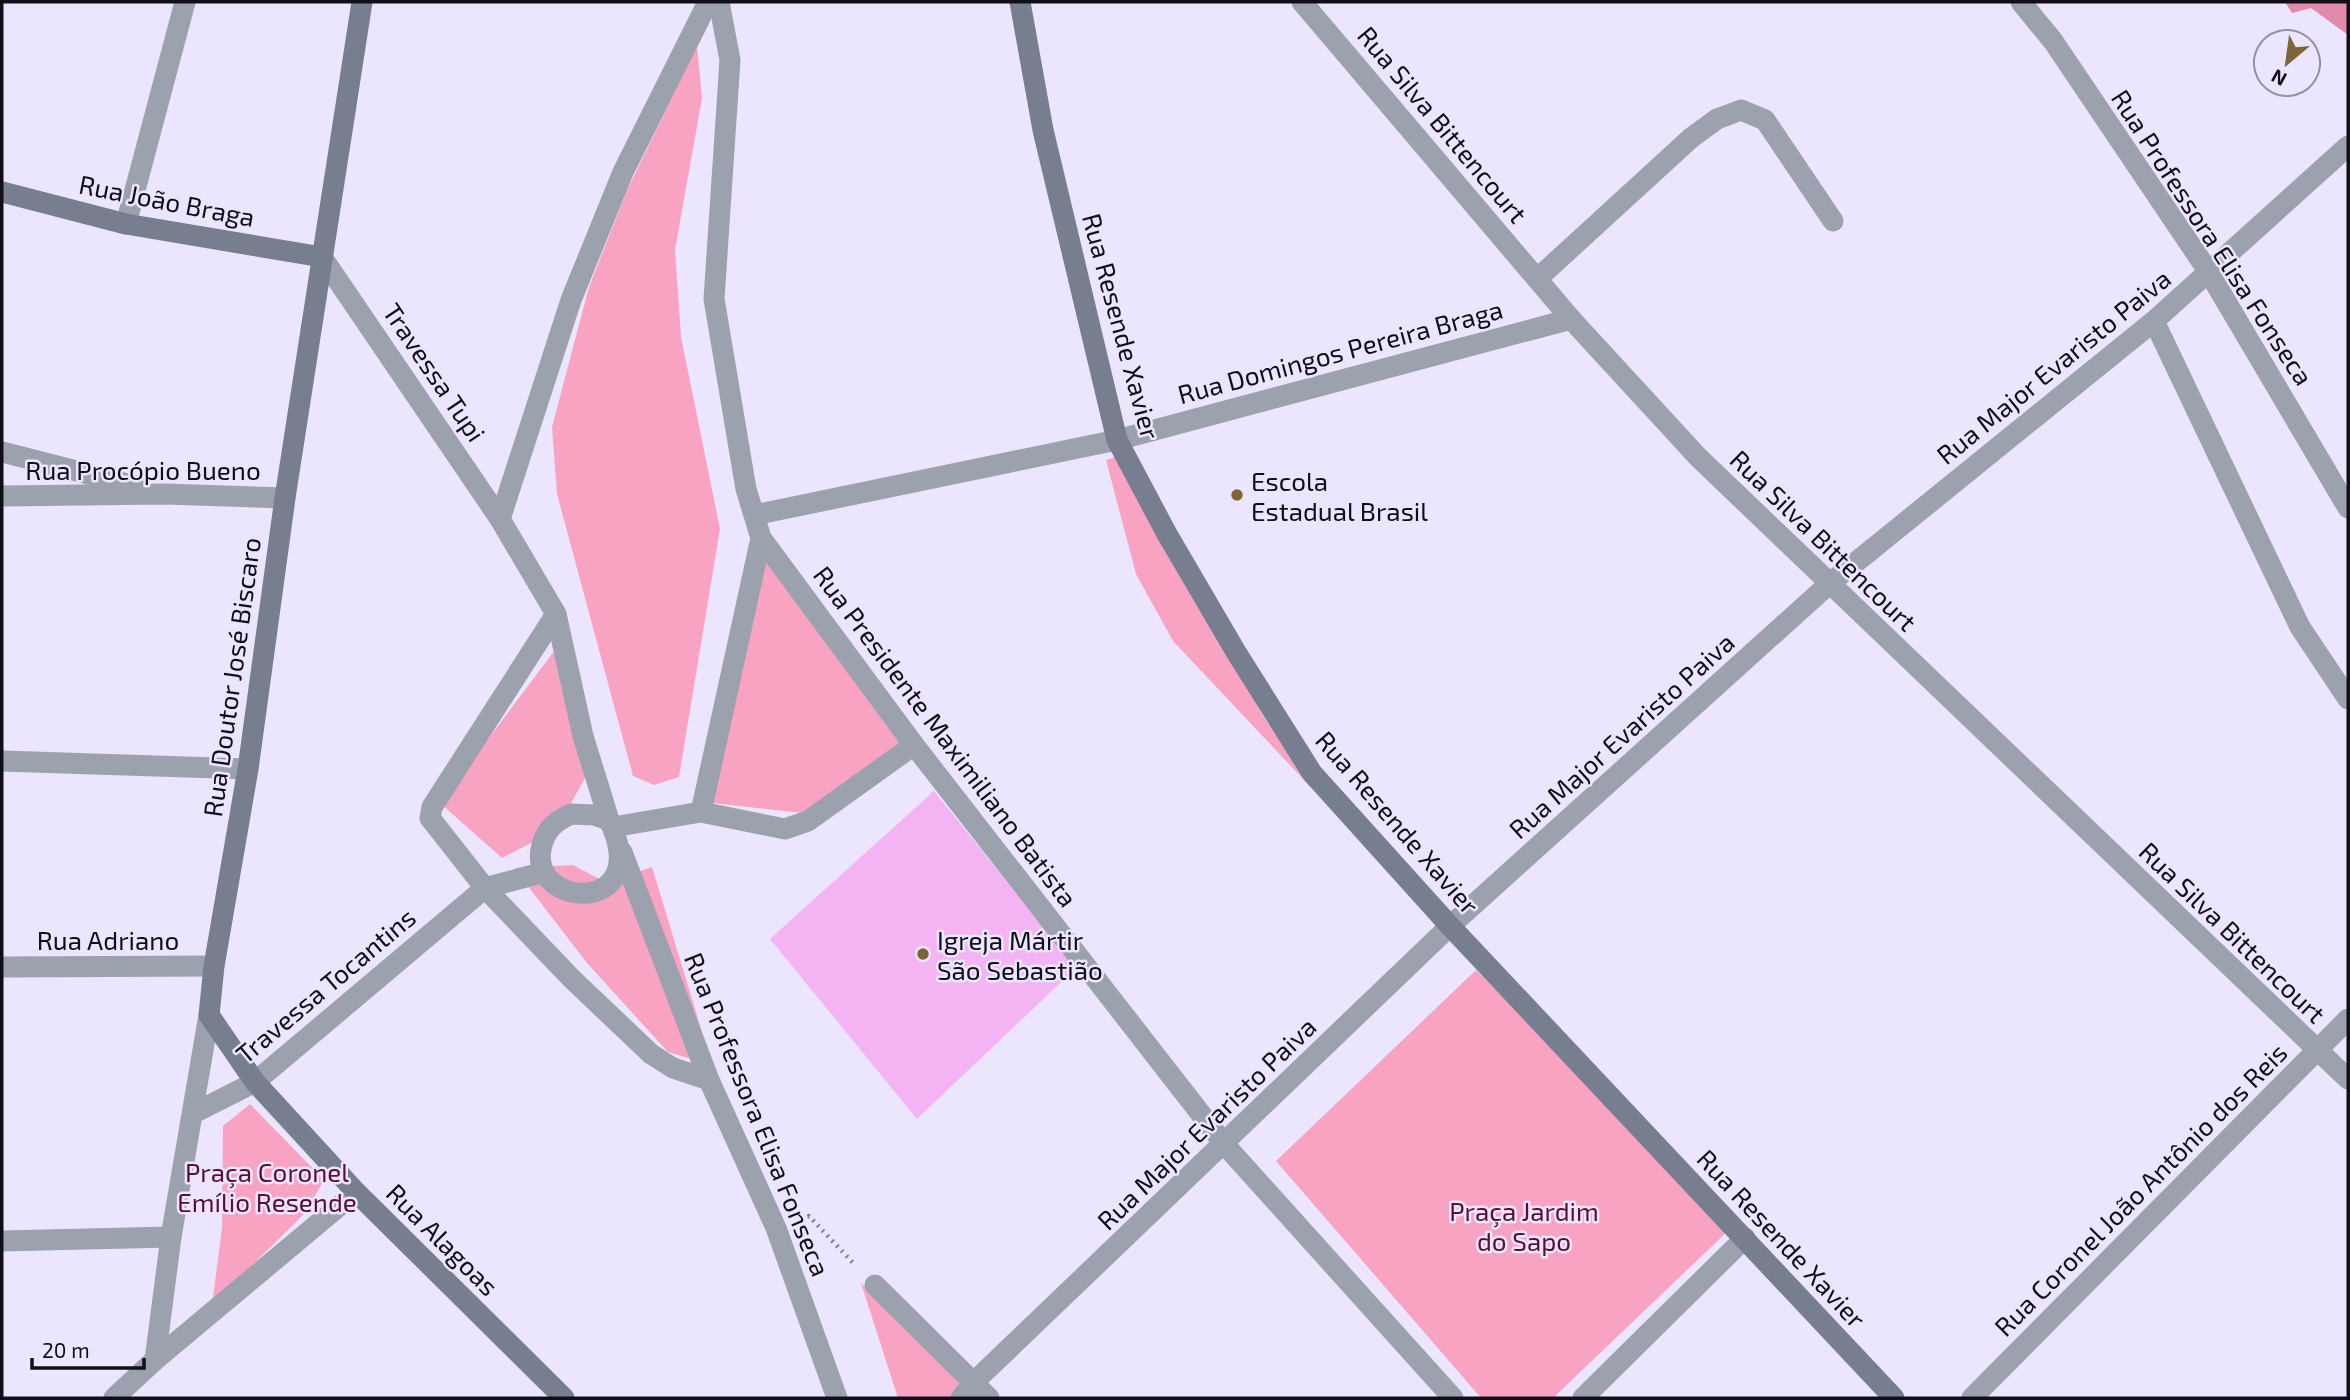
<svg xmlns="http://www.w3.org/2000/svg" width="2350" height="1400" font-family="'Exo 2',sans-serif">
<style>
.green{fill:#f8a3c2}
.forest{fill:#e08baa}
.building{fill:#f4b3f2}
.lines{fill:none;stroke-linecap:round;stroke-linejoin:round}
.path{stroke:#847f91;stroke-width:4.5;stroke-dasharray:2 5;stroke-linecap:butt}
.street{stroke:#9ca1ae;stroke-width:21}
.secondary{stroke:#777e90;stroke-width:21}
.poi-dot{fill:#7d6636;stroke:#ece5fe;stroke-width:2.5}
.labels{text-anchor:middle;dominant-baseline:central;stroke-width:5;stroke-linejoin:round;paint-order:stroke}
.street-label{font-size:26px;fill:#110e18;stroke:#ece5fe}
.poi-label{font-size:26px;fill:#110e18;stroke:#ece5fe;text-anchor:start}
.park-label{font-size:26px;fill:#590e32;stroke:#ece5fe}
</style>
<rect width="100%" height="100%" fill="#ece5fe"/>
<g class="green">
<path d="M697 46 702 98 675 250 681 337 720 529 679 777 654 785 633 776 557 494 552 427 589 287 628 188Z"/>
<path d="M1119 456 1263 716 1321 798 1173 641 1136 574 1106 460Z"/>
<path d="M765 559 902 743 803 813 712 803Z"/>
<path d="M567 634 593 748 584 780 556 830 502 858 440 803Z"/>
<path d="M573 865 607 883 652 867 712 1065 668 1052 587 963 514 868Z"/>
<path d="M1476 970 1732 1227 1553 1398H1481L1276 1161Z"/>
<path d="M250 1104 324 1180 305 1213 212 1305 222 1228 223 1126Z"/>
<path d="M861 1283 966 1387 954 1398H898Z"/>
</g>
<path class="forest" d="M2285 2H2348V35L2311 8 2292 13Z"/>
<path class="building" d="M934 791 1076 968 917 1119 770 939Z"/>
<g class="lines">
<path class="path" d="M801 1219 809 1216 854 1264"/>
<g class="street">
<path d="M719 2 730 60 714 299 746 489 761 538 914 745 1225 1145 1453 1398"/>
<path d="M1302 2 1571 319 1698 457 2348 1079"/>
<path d="M2021 2 2053 41 2208 271 2348 508"/>
<path d="M126 224 185 2"/>
<path d="M322 257 500 519 556 614 583 736 609 820"/>
<path d="M1537 279 1691 138 1717 119 1741 110 1765 120 1833 221"/>
<path d="M2154 321 2300 627 2348 699"/>
<path d="M2 452 139 487"/>
<path d="M2 496 165 494 285 498"/>
<path d="M754 515 1117 440 1571 319"/>
<path d="M500 519 571 300 623 172 708 2"/>
<path d="M556 614 432 807 430 818 485 888 571 978 651 1054 673 1068 709 1080"/>
<path d="M2 761 248 769"/>
<path d="M701 812 761 538"/>
<path d="M571 814 594 815 609 820C655 916 530 909 541 849 545 830 554 822 571 814Z"/>
<path d="M613 827 701 812 785 829 808 821 914 745"/>
<path d="M622 852 709 1080 776 1228 837 1398"/>
<path d="M2 967 214 966"/>
<path d="M194 1113 255 1082 485 888 544 872"/>
<path d="M2 1241 171 1237"/>
<path d="M875 1285 989 1398"/>
<path d="M155 1360 171 1237 209 1015"/>
<path d="M114 1398 155 1360 356 1192"/>
<path d="M961 1398 974 1382 1450 926 1829 584 2154 321 2348 146"/>
<path d="M1583 1398 1745 1238"/>
<path d="M1972 1398 2348 1019"/>
</g>
<g class="secondary">
<path d="M362 2 285 498 248 769 214 966 209 1015 255 1082 356 1192 564 1398"/>
<path d="M1020 2 1043 130 1117 440 1167 534 1236 652 1312 773 1450 926 1894 1398"/>
<path d="M2 192 126 224 322 257"/>
</g>
</g>
<g class="poi-dot">
<circle cx="1237" cy="495" r="7"/>
<circle cx="923" cy="954" r="7"/>
</g>
<g class="labels">
<g class="street-label">
<text transform="translate(1443 124) rotate(50)">Rua Silva Bittencourt</text>
<text transform="translate(167 200) rotate(11)">Rua João Braga</text>
<text transform="translate(2213 237) rotate(57)">Rua Professora Elisa Fonseca</text>
<text transform="translate(1122 326) rotate(75)">Rua Resende Xavier</text>
<text transform="translate(1340 351) rotate(-15)">Rua Domingos Pereira Braga</text>
<text transform="translate(2053 366) rotate(-39)">Rua Major Evaristo Paiva</text>
<text transform="translate(435 372) rotate(56)">Travessa Tupi</text>
<text x="143" y="469">Rua Procópio Bueno</text>
<text transform="translate(1824 540) rotate(44)">Rua Silva Bittencourt</text>
<text transform="translate(231 677) rotate(-82)">Rua Doutor José Biscaro</text>
<text transform="translate(1621 735) rotate(-42)">Rua Major Evaristo Paiva</text>
<text transform="translate(946 736) rotate(53)">Rua Presidente Maximiliano Batista</text>
<text transform="translate(1398 822) rotate(49)">Rua Resende Xavier</text>
<text transform="translate(2233 932) rotate(44)">Rua Silva Bittencourt</text>
<text x="108" y="939">Rua Adriano</text>
<text transform="translate(325 985) rotate(-40)">Travessa Tocantins</text>
<text transform="translate(758 1114) rotate(68)">Rua Professora Elisa Fonseca</text>
<text transform="translate(1206 1123) rotate(-44)">Rua Major Evaristo Paiva</text>
<text transform="translate(2140 1189) rotate(-45)">Rua Coronel João Antônio dos Reis</text>
<text transform="translate(1782 1238) rotate(47)">Rua Resende Xavier</text>
<text transform="translate(443 1239) rotate(45)">Rua Alagoas</text>
</g>
<g class="poi-label">
<text x="1251" y="480">Escola<tspan x="1251" dy="30">Estadual Brasil</tspan></text>
<text x="937" y="939">Igreja Mártir<tspan x="937" dy="30">São Sebastião</tspan></text>
</g>
<g class="park-label">
<text x="267" y="1171">Praça Coronel<tspan x="267" dy="30">Emílio Resende</tspan></text>
<text x="1524" y="1210">Praça Jardim<tspan x="1524" dy="30">do Sapo</tspan></text>
</g>
</g>
<rect width="2350" height="1400" fill="none" stroke="#110e18" stroke-width="7"/>
<g transform="translate(2287 63) rotate(209)"><circle r="33" fill="#ece5fe" stroke="#948fa2" stroke-width="2"/>
<path d="M0-5L12 26L0 18L-12 26Z" fill="#7d6636"/>
<text y="-10" font-size="19" font-weight="bold" text-anchor="middle" fill="#110e18">N</text>
</g>
<path d="M32 1358v10h112v-10" fill="none" stroke="#110e18" stroke-width="3.5"/>
<text x="42" y="1358" font-size="21" fill="#110e18" stroke="#ece5fe" stroke-width="5" paint-order="stroke">20 m</text>
</svg>
